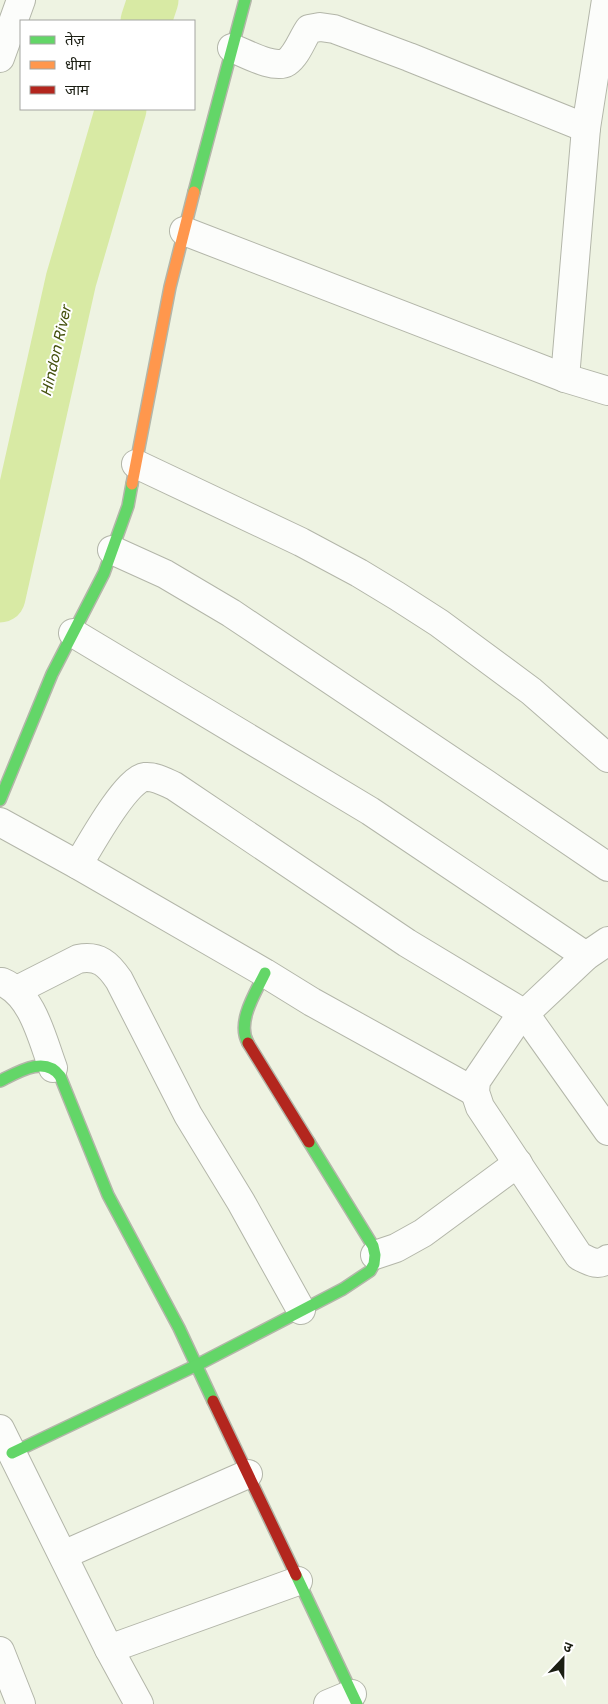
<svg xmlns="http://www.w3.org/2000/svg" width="608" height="1704" font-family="'Golos Text','Noto Sans Devanagari',sans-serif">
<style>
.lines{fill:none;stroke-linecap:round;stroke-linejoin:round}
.river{stroke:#d8eaa4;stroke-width:51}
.street-casing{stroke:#b3b6a9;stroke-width:30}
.fast-casing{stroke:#b3b6a9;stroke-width:14}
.slow-casing{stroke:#b3b6a9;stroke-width:14}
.jam-casing{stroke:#b3b6a9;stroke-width:14}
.street{stroke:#fcfdfb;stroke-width:28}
.fast{stroke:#63d668;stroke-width:11}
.slow{stroke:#ff974d;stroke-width:11}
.jam{stroke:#b3261e;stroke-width:11}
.labels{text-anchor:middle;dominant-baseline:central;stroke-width:4;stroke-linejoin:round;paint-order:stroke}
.water-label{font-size:15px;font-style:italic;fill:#43500c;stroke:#fff}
</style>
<rect width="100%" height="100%" fill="#eef3e2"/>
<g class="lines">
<g class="river">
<path d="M146 21 153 0"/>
<path d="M0 597 71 280 121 109"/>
</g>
<defs>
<g id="street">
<path d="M232 48C245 53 275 70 287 62 297 55 302 39 309 29L320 27 334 29 409 57 586 128"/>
<path d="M0 58 21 0"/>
<path d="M184 231 565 378 608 391"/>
<path d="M565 378 586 128 606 0"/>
<path d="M136 464 301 542 359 573 397 596 439 623 531 691 608 758"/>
<path d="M112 550 165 574 231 613 486 784 608 867"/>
<path d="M73 633 370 811 586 956"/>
<path d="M0 822 78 865 265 973 312 1002 475 1092"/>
<path d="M78 865C89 847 126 779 145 777 155 776 165 782 174 786L407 943 525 1014 608 1131"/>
<path d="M608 941 586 956 516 1022 476 1081 475 1092 480 1107 579 1256C589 1261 598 1267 608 1259"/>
<path d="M2 982C33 995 42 1039 53 1068"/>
<path d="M17 990 78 959C99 955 108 964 119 980L188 1115 241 1202 301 1310"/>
<path d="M375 1255 396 1248 423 1233 518 1163"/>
<path d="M0 1429 109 1649 139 1704"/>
<path d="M63 1555 248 1474"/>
<path d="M109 1649 298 1581"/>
<path d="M0 1651 21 1704"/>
<path d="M328 1704 352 1694"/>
</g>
<g id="fast">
<path d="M194 192 245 0"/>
<path d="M0 800 52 674 104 573 128 506 132 484"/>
<path d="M248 1043C236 1022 256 992 265 973"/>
<path d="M0 1081C18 1072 45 1055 60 1076L108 1195 179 1328 213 1401"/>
<path d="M12 1453 197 1365 343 1289 370 1271 374 1264 375 1255 373 1246 309 1142"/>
<path d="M296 1575 357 1704"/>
</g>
<path id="slow" d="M132 484 170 287 194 192"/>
<g id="jam">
<path d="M248 1043 309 1142"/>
<path d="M213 1401 296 1575"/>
</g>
</defs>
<use href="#street" class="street-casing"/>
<use href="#fast" class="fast-casing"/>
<use href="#slow" class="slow-casing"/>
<use href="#jam" class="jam-casing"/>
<use href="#street" class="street"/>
<use href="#fast" class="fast"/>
<use href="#slow" class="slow"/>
<use href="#jam" class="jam"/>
</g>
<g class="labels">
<g class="water-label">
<text transform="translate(55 351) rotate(-77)">Hindon River</text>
</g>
</g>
<rect x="20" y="20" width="175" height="90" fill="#ffffff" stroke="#a4a5a1"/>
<rect x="30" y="36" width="25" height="8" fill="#63d668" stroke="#a4a5a1"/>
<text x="65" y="45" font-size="15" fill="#1b1e13">तेज़</text>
<rect x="30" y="61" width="25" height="8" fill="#ff974d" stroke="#a4a5a1"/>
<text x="65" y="70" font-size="15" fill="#1b1e13">धीमा</text>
<rect x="30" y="86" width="25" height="8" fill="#b3261e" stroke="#a4a5a1"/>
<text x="65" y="95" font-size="15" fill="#1b1e13">जाम</text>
<g transform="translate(563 1659) rotate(22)" stroke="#ffffff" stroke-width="4" paint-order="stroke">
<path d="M0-4L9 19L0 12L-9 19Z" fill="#1b1e13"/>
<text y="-8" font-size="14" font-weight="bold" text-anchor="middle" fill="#1b1e13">उ</text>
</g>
</svg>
